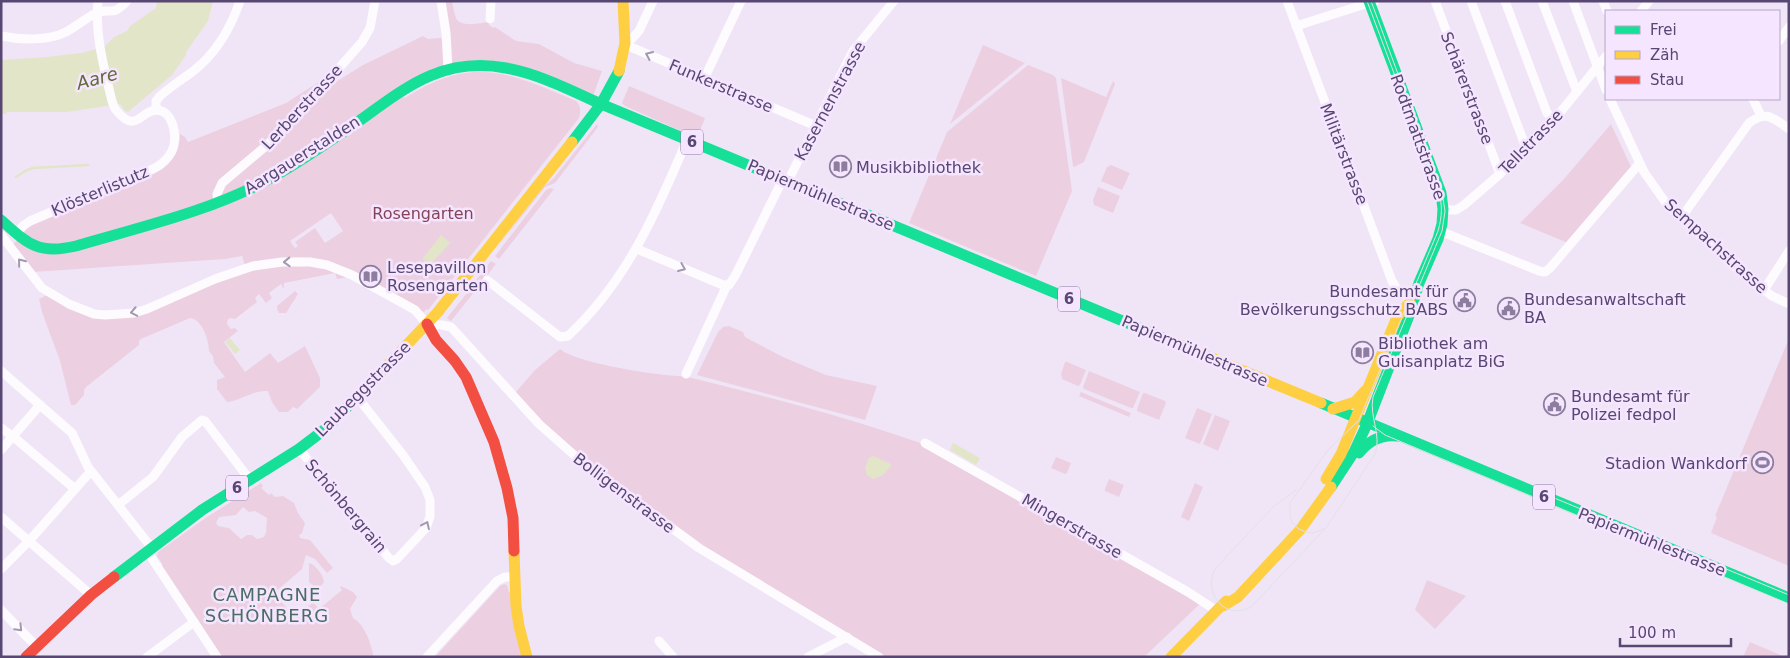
<svg xmlns="http://www.w3.org/2000/svg" width="1790" height="658" font-family="'DejaVu Sans',sans-serif">
<style>
.green{fill:#ecd0e1;fill-rule:evenodd}
.water{fill:#e3e5c8}
.lines{fill:none;stroke-linecap:round;stroke-linejoin:round}
.stream{stroke:#e3e5c8;stroke-width:2.5}
.street{stroke:#fdfbfe;stroke-width:9}
.fast{stroke:#16e098;stroke-width:11}
.slow{stroke:#ffcf43;stroke-width:11}
.jam{stroke:#f24e42;stroke-width:11}
.tram{stroke:#e1e2e3;stroke-width:1}
.oneway{stroke:#a298b1}
.labels{text-anchor:middle;dominant-baseline:central;stroke-width:5;stroke-linejoin:round;paint-order:stroke}
.shield{fill:#f5e5ff;stroke:#86769c;stroke-width:1}
.shield-label{font-size:15px;font-weight:bold;fill:#574772}
.street-label{font-size:16px;fill:#574772;stroke:#f5e5ff}
.poi-label{font-size:16px;fill:#574772;stroke:#f5e5ff;text-anchor:start}
.park-label{font-size:16px;fill:#844456;stroke:#f5e5ff}
.water-label{font-size:18px;font-style:italic;fill:#616b35;stroke:#f5e5ff}
.neighbourhood-label{font-size:18px;letter-spacing:1px;fill:#4a6e63;stroke:#f5e5ff}
</style>
<rect width="100%" height="100%" fill="#f0e5f6"/>
<g class="green">
<path d="M444 1H452C453 6 454 13 456 18 461 28 480 23 489 22V25L493 28 495 27 516 41 539 44 574 63 602 71 592 99 552 82 465 65 399 92 405 98C472 55 508 72 576 101 581 106 581 112 579 118L428 310 426 309 424 312 334 265H245L242 256 225 259 33 272 12 246 28 227 161 170C173 162 180 149 180 134L185 137 188 142 286 103 322 80 329 85H331L363 65 423 36 428 39 449 37ZM331 213 343 231 325 243 315 228 295 242 298 246 295 248 290 241Z"/>
<path d="M983 45 1025 63 950 124Z"/>
<path d="M1028 65 1053 75 1056 78 1072 191 1036 276 909 223 947 132Z"/>
<path d="M1061 78 1106 97 1113 81 1115 84 1084 162 1074 167 1073 166Z"/>
<path d="M629 86 705 118 697 138 625 106 622 103Z"/>
<path d="M597 124 598 127 555 183 545 187 493 253 544 186 553 179Z"/>
<path d="M1611 124 1632 169 1568 243 1520 223 1563 180Z"/>
<path d="M1111 165 1130 173 1122 190 1101 181 1107 167Z"/>
<path d="M1098 187 1120 196 1113 213 1094 205 1093 200Z"/>
<path d="M550 188 554 189 499 259 495 256 546 190Z"/>
<path d="M491 261 496 264 481 283 476 280Z"/>
<path d="M310 263 348 277 337 279 335 273 284 283V289L281 284 269 293 272 298 266 303 259 294 255 298 257 302 235 319 231 318 228 319 227 324 231 329 235 328 238 331 224 342 245 372 270 353 278 363 305 346 320 378V387L297 409 293 407 288 412H279L272 402 268 391C253 390 242 400 227 402L217 389V380L225 377 214 363 213 356 209 351C209 340 202 319 190 318L141 339 139 341V345L86 387 84 390V395L75 405H71L60 361 42 312 39 299 47 295 104 318 189 293 254 269Z"/>
<path d="M475 282 479 286 451 321 447 318 467 293H468Z"/>
<path d="M295 291 298 294 286 313H279L277 309V306Z"/>
<path d="M729 326 743 332 745 337 783 357 826 375 877 386 865 420 697 375 718 332 723 327Z"/>
<path d="M1787 343H1789V566L1711 533 1717 517 1715 516Z"/>
<path d="M560 349C575 362 644 373 666 375 673 376 681 376 688 377 768 397 848 417 926 445L1202 602 1144 657H886L701 545 593 467 542 422 515 393 535 370Z"/>
<path d="M1065 362H1067L1086 370 1080 385 1078 386 1062 379 1061 374Z"/>
<path d="M1089 371 1140 392 1133 408H1131L1084 389 1083 387Z"/>
<path d="M1081 392 1131 413 1129 417 1079 396Z"/>
<path d="M1143 393H1145L1165 401 1166 403 1159 420 1137 411V409Z"/>
<path d="M1197 408 1212 414 1200 444 1185 438Z"/>
<path d="M1215 415 1230 421 1218 451 1203 444Z"/>
<path d="M1056 457 1071 463 1067 473 1065 474 1051 468Z"/>
<path d="M1109 479 1124 485 1119 497 1105 491V489Z"/>
<path d="M261 483 263 486 261 488 269 495 271 493 275 497 283 496 294 503 298 513 305 523 302 533 299 535 300 538 310 540 333 568 327 573 315 559 306 555 302 569 274 593 291 613 294 611 298 616 313 602 319 609 342 590 340 587 341 586 353 592 357 597 350 609 353 618C366 626 370 642 374 657H221L161 566 163 565 157 556 158 552 207 517ZM243 507 249 512 255 511 267 518 266 532 264 537 257 539 252 535H247L241 539 229 528 218 526 216 523 219 517 236 515Z"/>
<path d="M1195 483 1203 487 1189 521 1181 517Z"/>
<path d="M309 563C316 565 323 575 324 582L321 586 314 587 309 582Z"/>
<path d="M1427 580 1466 596 1435 629 1415 610Z"/>
<path d="M504 584 507 585 509 592H510L523 657H435L500 586Z"/>
<path d="M1750 642 1785 657H1743Z"/>
</g>
<g class="water">
<path d="M157 1H213L208 21 186 52V55L172 75 128 112 125 111 120 104 67 112H7V114H1V60L47 57 81 53 104 47 114 37 127 31 130 26 156 8Z"/>
<path d="M441 235 450 243 430 265 429 261 423 260V258Z"/>
<path d="M230 338 240 350 235 354 225 342Z"/>
<path d="M953 443 980 458 976 465 950 450Z"/>
<path d="M873 456 891 464V466L883 475 873 479 867 475 865 468 869 458Z"/>
</g>
<g class="lines">
<path class="stream" d="M16 177 25 171 33 168 88 165"/>
<g class="street">
<path d="M441 1 446 33 448 68"/>
<path d="M653 1 639 31 626 45 816 126"/>
<path d="M1287 1 1392 281 1397 289 1412 300"/>
<path d="M1435 1 1500 174"/>
<path d="M1471 1 1526 148"/>
<path d="M1505 1 1547 113 1554 120"/>
<path d="M1542 1 1577 92"/>
<path d="M1573 1 1606 90"/>
<path d="M1603 1 1607 11"/>
<path d="M1641 11 1649 1"/>
<path d="M490 19 491 1"/>
<path d="M1296 26 1375 1"/>
<path d="M1 36C21 40 48 41 66 32 77 26 86 18 96 13 112 7 111 18 127 1"/>
<path d="M1779 41 1789 27"/>
<path d="M704 79 741 1"/>
<path d="M1610 99 1644 172 1668 206 1744 275 1772 296 1789 304"/>
<path d="M1753 99 1761 116"/>
<path d="M156 110V101L160 96C170 87 181 80 192 72 216 54 230 30 240 1"/>
<path d="M788 181 853 51 894 1"/>
<path d="M218 203 217 194 222 183 266 146 302 110 362 42 370 28 375 1"/>
<path d="M1444 210H1456L1464 205 1500 174 1554 120 1606 56"/>
<path d="M1681 218 1749 123C1767 110 1773 118 1789 129"/>
<path d="M1440 231 1539 271 1545 272 1550 268 1639 164"/>
<path d="M16 234 23 226 30 221 153 169C161 165 168 159 172 151 178 138 174 110 156 110 140 111 136 135 116 110 112 105 111 96 109 89 102 59 95 32 98 1"/>
<path d="M1 235 42 288 69 304 94 314 105 315 134 313 147 309 215 279 253 266 282 262H310L327 265 352 275 415 310 427 324 442 325 451 327 539 424 582 462 699 548 879 657"/>
<path d="M637 249 723 285H729L735 276 783 179"/>
<path d="M487 280 560 337 568 336C627 281 656 213 687 140"/>
<path d="M1764 290 1789 251"/>
<path d="M1 371 72 433 88 467 151 547"/>
<path d="M686 374 727 285"/>
<path d="M1 428 16 439 75 489"/>
<path d="M925 443 1188 592 1217 611"/>
<path d="M299 449 389 558 393 561 397 559 426 528 430 517V500L425 487 403 455 358 398"/>
<path d="M1 450 40 405"/>
<path d="M118 505 153 477 182 437 202 420 205 421 250 480"/>
<path d="M1 517 91 595"/>
<path d="M147 551 217 657"/>
<path d="M1 569 29 541 91 471"/>
<path d="M1 610 36 646"/>
<path d="M659 641 673 657"/>
<path d="M147 657 194 622"/>
<path d="M427 657 497 581 505 577H515"/>
<path d="M808 657 847 637"/>
</g>
<g class="fast">
<path d="M572 142 601 104 1166 339"/>
<path d="M1 220C28 244 38 255 76 246 140 227 211 211 269 179 299 163 327 143 355 124 404 89 441 56 506 68 539 74 570 90 601 104L619 71"/>
<path d="M1321 403 1789 598"/>
<path d="M1359 453C1369 440 1381 434 1398 436"/>
<path d="M1331 487 1354 452 1367 424 1410 313 1419 283 1438 239 1442 224 1443 209 1441 193 1369 1"/>
<path d="M114 577 202 510 299 449 328 427 381 372"/>
</g>
<g class="slow">
<path d="M619 71 625 43 623 1"/>
<path d="M1166 339 1321 403"/>
<path d="M381 372 437 313 572 142"/>
<path d="M1333 409 1355 402 1365 391"/>
<path d="M1326 479 1341 454 1397 317 1410 302"/>
<path d="M514 551 516 606 519 626 527 657"/>
<path d="M1223 606 1238 597 1300 530 1331 487"/>
<path d="M1171 657 1226 601"/>
</g>
<g class="jam">
<path d="M427 324 436 340 455 361 466 377 494 442 507 488 513 518 514 551"/>
<path d="M26 657 91 595 114 577"/>
</g>
<g class="tram">
<path d="M1367 1 1438 191C1443 204 1442 217 1438 231L1359 420 1328 450 1290 503V517L1293 524 1299 529 1306 532 1313 533 1326 528 1375 454C1382 435 1369 417 1373 397L1442 231 1445 211 1442 193 1371 1"/>
<path d="M1373 426 1385 435 1789 604"/>
<path d="M1296 490 1273 507 1215 569C1202 594 1226 621 1251 607L1324 530"/>
<path d="M1547 495 1789 595"/>
</g>
</g>
<defs><path id="oneway-chevron" d="M-2-3.5L2.5 0L-2 3.5" fill="none" stroke-width="1.6" stroke-linecap="round" stroke-linejoin="round" transform="scale(1.25)"/></defs>
<g class="oneway">
<use href="#oneway-chevron" transform="translate(649 55) rotate(-156)"/>
<use href="#oneway-chevron" transform="translate(21 262) rotate(-129)"/>
<use href="#oneway-chevron" transform="translate(287 262) rotate(178)"/>
<use href="#oneway-chevron" transform="translate(682 268) rotate(23)"/>
<use href="#oneway-chevron" transform="translate(134 312) rotate(169)"/>
<use href="#oneway-chevron" transform="translate(426 525) rotate(-65)"/>
<use href="#oneway-chevron" transform="translate(19 628) rotate(46)"/>
</g>
<defs>
<symbol id="library-ring" viewBox="-11 -11 22 22"><circle r="9.5" fill="#f5e5ff" stroke="#8d7ea0" stroke-width="1.5"/><path d="M-6-4Q-3-5.5-.7-3.5V5Q-3 3-6 4ZM6-4Q3-5.5 .7-3.5V5Q3 3 6 4Z" fill="#8d7ea0"/></symbol>
<symbol id="civic-ring" viewBox="-11 -11 22 22"><circle r="9.5" fill="#f5e5ff" stroke="#8d7ea0" stroke-width="1.5"/><path d="M-.6-6.5H3V-4.5H.6V-3L4-1V1h2V6H-6V1h2V-1L-.6-3ZM-1.2 2.5V6h2.4V2.5Z" fill="#8d7ea0"/></symbol>
<symbol id="stadium-ring" viewBox="-11 -11 22 22"><circle r="9.5" fill="#f5e5ff" stroke="#8d7ea0" stroke-width="1.5"/><path d="M0-5a6.5 5 0 1 0 0 10a6.5 5 0 1 0 0-10ZM-3.5-1.8h7v3.6h-7Z" fill="#8d7ea0"/></symbol>
</defs>
<g fill-rule="evenodd">
<use href="#library-ring" x="828" y="154" width="25" height="25"/>
<use href="#library-ring" x="358" y="264" width="25" height="25"/>
<use href="#civic-ring" x="1452" y="288" width="25" height="25"/>
<use href="#civic-ring" x="1496" y="296" width="25" height="25"/>
<use href="#library-ring" x="1350" y="340" width="25" height="25"/>
<use href="#civic-ring" x="1542" y="392" width="25" height="25"/>
<use href="#stadium-ring" x="1750" y="450" width="25" height="25"/>
</g>
<g class="labels">
<g class="shield">
<rect x="681" y="129.5" width="22" height="25" rx="4"/>
<rect x="1058" y="286.5" width="22" height="25" rx="4"/>
<rect x="226" y="475.5" width="22" height="25" rx="4"/>
<rect x="1533" y="484.5" width="22" height="25" rx="4"/>
</g>
<g class="shield-label">
<text x="692" y="142">6</text>
<text x="1069" y="299">6</text>
<text x="237" y="488">6</text>
<text x="1544" y="497">6</text>
</g>
<g class="street-label">
<text transform="translate(721 86) rotate(23)">Funkerstrasse</text>
<text transform="translate(1467 88) rotate(69)">Schärerstrasse</text>
<text transform="translate(830 101) rotate(-62)">Kasernenstrasse</text>
<text transform="translate(302 107) rotate(-47)">Lerberstrasse</text>
<text transform="translate(1418 137) rotate(70)">Rodtmattstrasse</text>
<text transform="translate(1531 142) rotate(-46)">Tellstrasse</text>
<text transform="translate(1344 154) rotate(69)">Militärstrasse</text>
<text transform="translate(302 155) rotate(-32)">Aargauerstalden</text>
<text transform="translate(100 191) rotate(-23)">Klösterlistutz</text>
<text transform="translate(821 195) rotate(23)">Papiermühlestrasse</text>
<text transform="translate(1716 246) rotate(42)">Sempachstrasse</text>
<text transform="translate(1195 351) rotate(23)">Papiermühlestrasse</text>
<text transform="translate(363 389) rotate(-45)">Laubeggstrasse</text>
<text transform="translate(624 493) rotate(37)">Bolligenstrasse</text>
<text transform="translate(346 506) rotate(50)">Schönbergrain</text>
<text transform="translate(1072 526) rotate(30)">Mingerstrasse</text>
<text transform="translate(1652 542) rotate(22)">Papiermühlestrasse</text>
</g>
<g class="poi-label">
<text x="856" y="167">Musikbibliothek</text>
<text x="387" y="267">Lesepavillon<tspan x="387" dy="18">Rosengarten</tspan></text>
<text x="1448" y="291" text-anchor="end">Bundesamt für<tspan x="1448" dy="18">Bevölkerungsschutz BABS</tspan></text>
<text x="1524" y="299">Bundesanwaltschaft<tspan x="1524" dy="18">BA</tspan></text>
<text x="1378" y="343">Bibliothek am<tspan x="1378" dy="18">Guisanplatz BiG</tspan></text>
<text x="1571" y="396">Bundesamt für<tspan x="1571" dy="18">Polizei fedpol</tspan></text>
<text x="1747" y="463" text-anchor="end">Stadion Wankdorf</text>
</g>
<g class="park-label">
<text x="423" y="213">Rosengarten</text>
</g>
<g class="water-label">
<text transform="translate(97 78) rotate(-15)">Aare</text>
</g>
<g class="neighbourhood-label">
<text x="267" y="594">CAMPAGNE<tspan x="267" dy="21">SCHÖNBERG</tspan></text>
</g>
</g>
<rect width="1790" height="658" fill="none" stroke="#574772" stroke-width="5"/>
<rect x="1605" y="10" width="175" height="90" fill="#f5e5ff" stroke="#b6a6c7"/>
<rect x="1615" y="26" width="25" height="8" fill="#16e098" stroke="#b6a6c7"/>
<text x="1650" y="35" font-size="15" fill="#574772">Frei</text>
<rect x="1615" y="51" width="25" height="8" fill="#ffcf43" stroke="#b6a6c7"/>
<text x="1650" y="60" font-size="15" fill="#574772">Zäh</text>
<rect x="1615" y="76" width="25" height="8" fill="#f24e42" stroke="#b6a6c7"/>
<text x="1650" y="85" font-size="15" fill="#574772">Stau</text>
<path d="M1620 638v8h111v-8" fill="none" stroke="#574772" stroke-width="2.5"/>
<text x="1628" y="638" font-size="15" fill="#574772" stroke="#f5e5ff" stroke-width="4" paint-order="stroke">100 m</text>
</svg>
